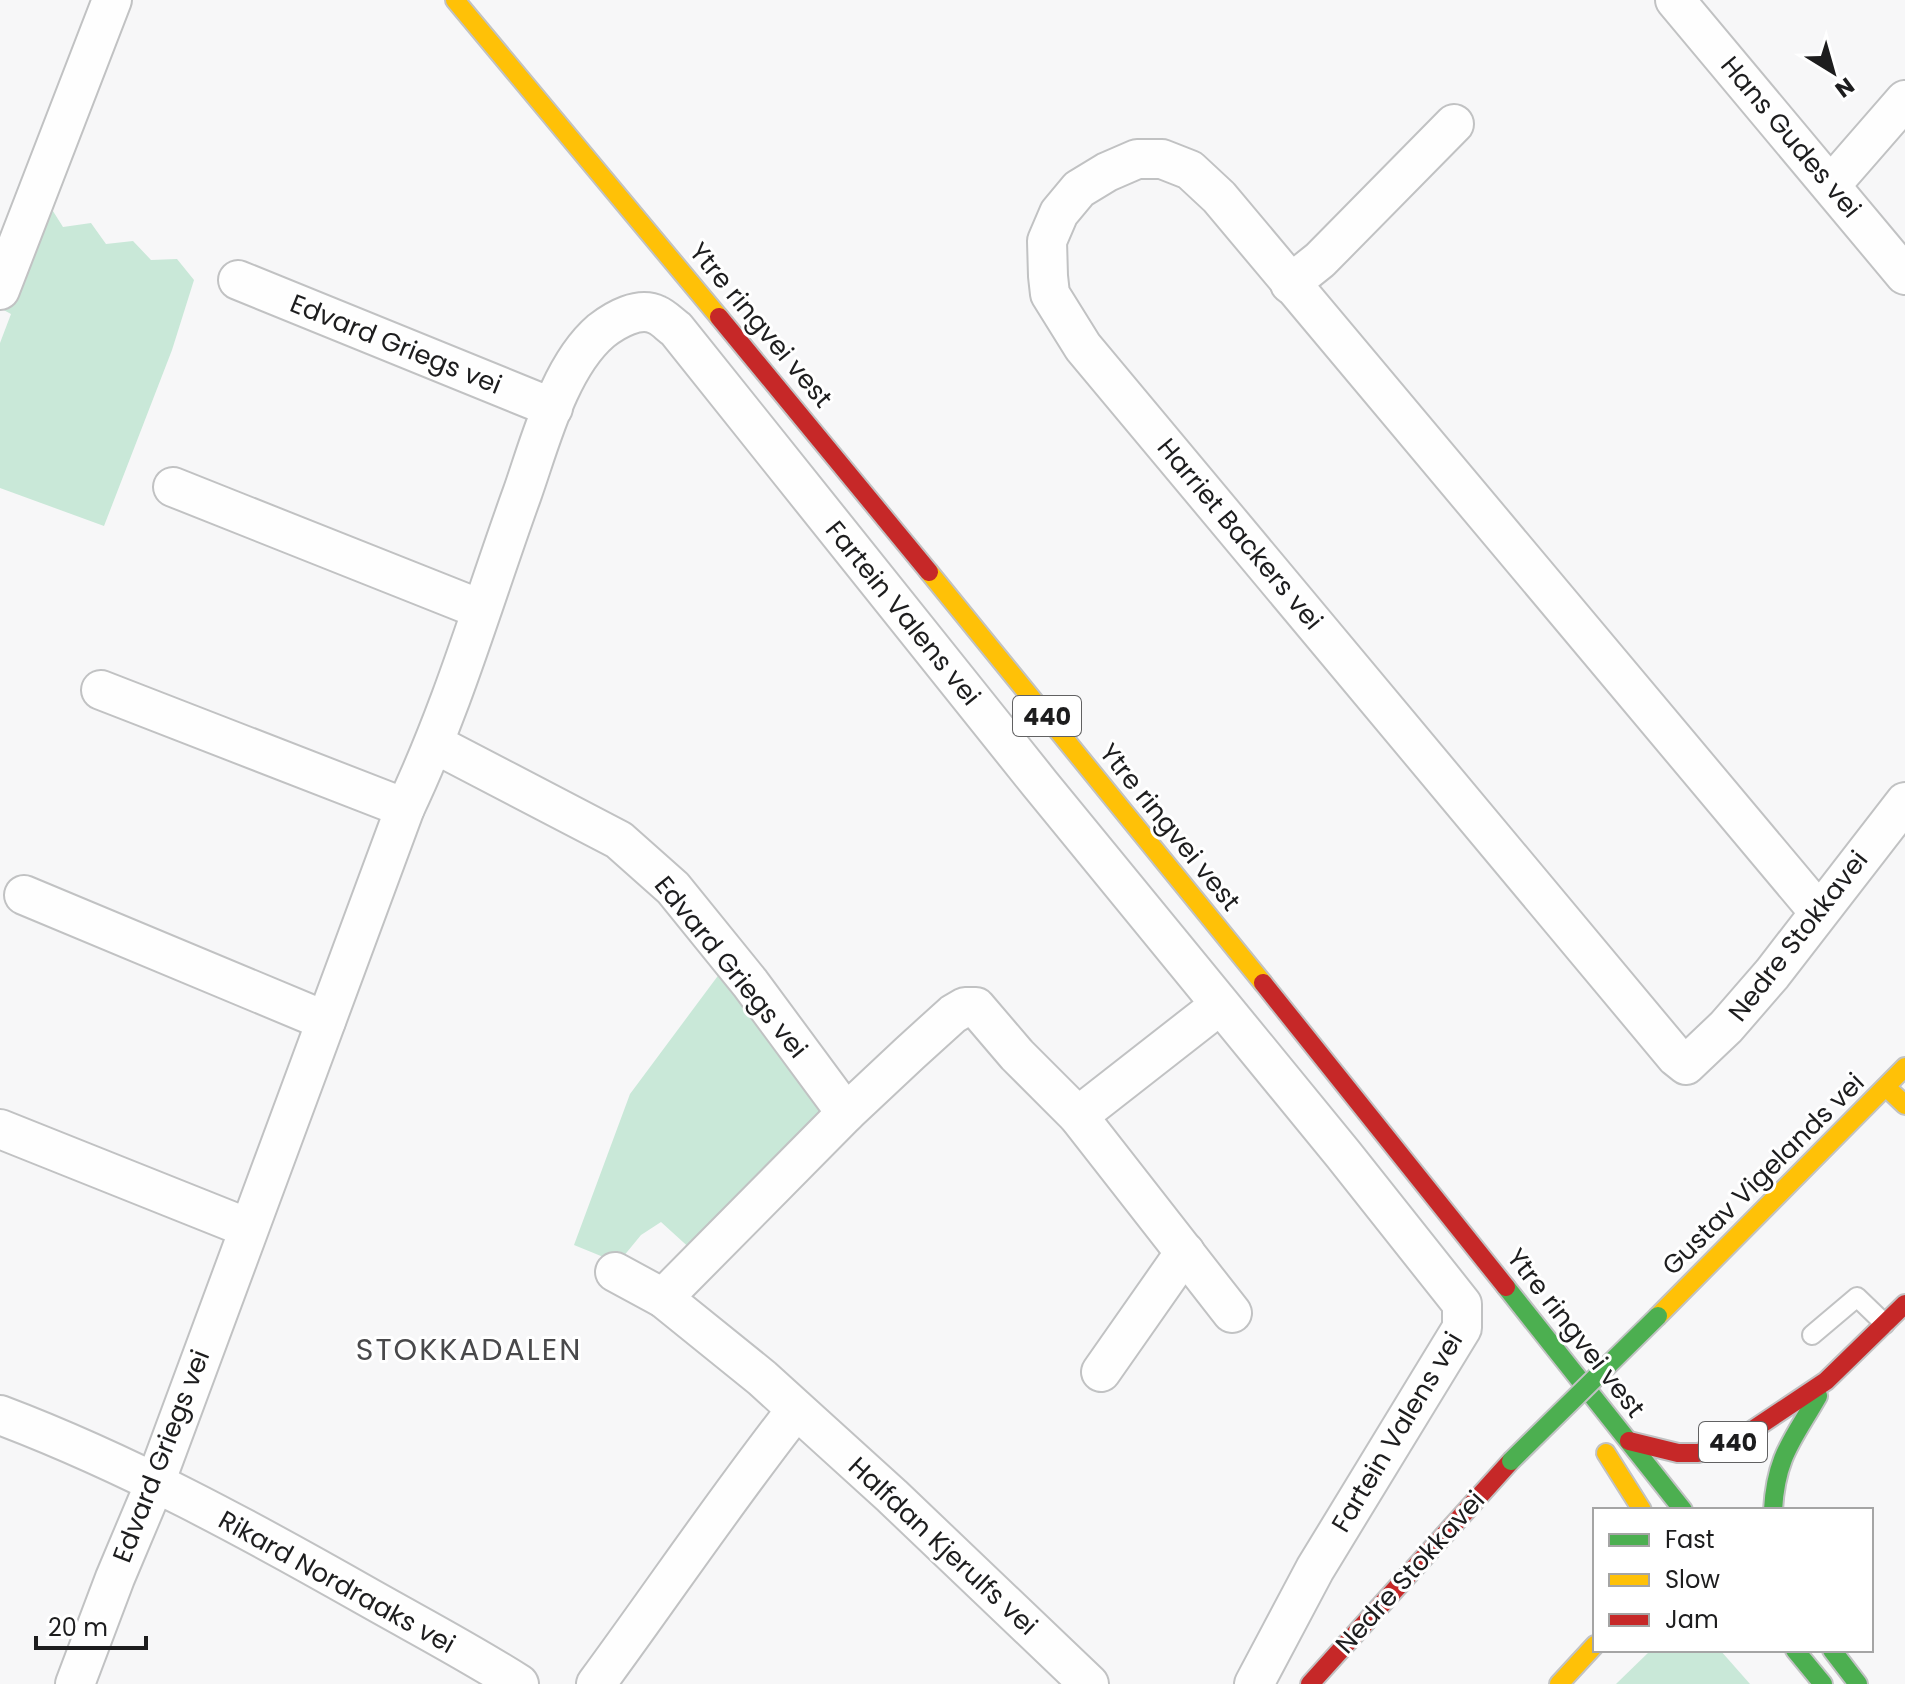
<svg xmlns="http://www.w3.org/2000/svg" width="1905" height="1684" font-family="Poppins,sans-serif">
<style>
.green{fill:#c9e8d8}
.lines{fill:none;stroke-linecap:round;stroke-linejoin:round}
.lane-casing{stroke:#c1c2c3;stroke-width:22}
.street-casing{stroke:#c1c2c3;stroke-width:42}
.fast-casing{stroke:#c1c2c3;stroke-width:22}
.slow-casing{stroke:#c1c2c3;stroke-width:22}
.jam-casing{stroke:#c1c2c3;stroke-width:22}
.lane{stroke:#fefefe;stroke-width:18}
.street{stroke:#fefefe;stroke-width:38}
.fast{stroke:#4caf50;stroke-width:18}
.slow{stroke:#ffc107;stroke-width:18}
.jam{stroke:#c62828;stroke-width:18}
.fast-bridge-casing{stroke:#c1c2c3;stroke-width:22;stroke-linecap:butt}
.fast-bridge{stroke:#4caf50;stroke-width:18}
.labels{text-anchor:middle;dominant-baseline:central;stroke-width:6;stroke-linejoin:round;paint-order:stroke}
.shield{fill:#fff;stroke:#616162;stroke-width:2}
.shield-label{font-size:24px;font-weight:bold;fill:#1d1d1e}
.street-label{font-size:26px;fill:#1d1d1e;stroke:#fff}
.quarter-label{font-size:30px;letter-spacing:2px;fill:#49494b;stroke:#fff}
</style>
<rect width="100%" height="100%" fill="#f7f7f8"/>
<g class="green">
<path d="M46 200 63 227 91 223 106 244 133 241 151 260 177 259 194 280 172 350 104 526 0 488V343L11 314 0 308Z"/>
<path d="M720 973 821 1096 820 1116 694 1252 661 1222 641 1235 618 1263 574 1245 630 1094Z"/>
<path d="M1651 1650H1720L1750 1684H1616Z"/>
</g>
<g class="lines">
<defs>
<path id="lane" d="M1812 1335 1857 1297 1885 1324"/>
<g id="street">
<path d="M1675 0 1905 275"/>
<path d="M1831 185 1905 100"/>
<path d="M238 280 553 408"/>
<path d="M1290 284 1320 260 1454 124"/>
<path d="M0 290 112 0"/>
<path d="M173 487 480 609"/>
<path d="M101 690 405 808"/>
<path d="M435 744 619 840 673 888 750 983 846 1113"/>
<path d="M24 895 326 1021"/>
<path d="M1818 911 1219 197 1190 170 1162 159H1137L1107 172 1079 189 1059 213 1047 241 1048 276 1050 294 1083 347 1676 1057 1686 1065 1726 1027 1772 974 1905 802"/>
<path d="M1078 1116 1220 1005"/>
<path d="M0 1129 248 1228"/>
<path d="M615 1272 663 1298 762 1378 892 1496 1089 1684"/>
<path d="M663 1298 846 1113 910 1053 953 1014 965 1007H976L1017 1055 1078 1116 1232 1313"/>
<path d="M1101 1372 1185 1252"/>
<path d="M0 1415C127 1463 248 1529 366 1596 417 1625 469 1652 519 1684"/>
<path d="M75 1684 115 1578 155 1483 405 808C453 707 484 599 522 494 540 443 559 367 601 331 615 320 639 306 657 315 664 318 670 325 676 329L1040 784 1343 1154 1462 1304V1328L1315 1569 1254 1684"/>
<path d="M596 1684C663 1593 726 1499 796 1410"/>
</g>
<g id="fast">
<path d="M1506 1287 1683 1510"/>
<path d="M1773 1510C1776 1456 1793 1440 1818 1396"/>
<path d="M1795 1650 1823 1684"/>
<path d="M1832 1650 1858 1684"/>
</g>
<g id="slow">
<path d="M455 0 719 317"/>
<path d="M929 572 1263 983"/>
<path d="M1886 1087 1905 1105"/>
<path d="M1658 1316 1905 1067"/>
<path d="M1606 1453 1642 1510"/>
<path d="M1559 1684 1595 1645"/>
</g>
<g id="jam">
<path d="M719 317 929 572"/>
<path d="M1263 983 1506 1287"/>
<path d="M1629 1441 1678 1453H1698L1736 1441 1826 1381 1905 1304"/>
<path d="M1310 1684 1511 1461"/>
</g>
</defs>
<use href="#lane" class="lane-casing"/>
<use href="#street" class="street-casing"/>
<use href="#fast" class="fast-casing"/>
<use href="#slow" class="slow-casing"/>
<use href="#jam" class="jam-casing"/>
<use href="#lane" class="lane"/>
<use href="#street" class="street"/>
<use href="#fast" class="fast"/>
<use href="#slow" class="slow"/>
<use href="#jam" class="jam"/>
<defs>
<path id="fast-bridge" d="M1511 1461 1658 1316"/>
</defs>
<use href="#fast-bridge" class="fast-bridge-casing"/>
<use href="#fast-bridge" class="fast-bridge"/>
</g>
<g class="labels">
<g class="shield">
<rect x="1013" y="696" width="68" height="40" rx="6"/>
<rect x="1699" y="1422" width="68" height="40" rx="6"/>
</g>
<g class="shield-label">
<text x="1047" y="716">440</text>
<text x="1733" y="1442">440</text>
</g>
<g class="street-label">
<text transform="translate(1791 137) rotate(50)">Hans Gudes vei</text>
<text transform="translate(761 325) rotate(50)">Ytre ringvei vest</text>
<text transform="translate(396 344) rotate(22)">Edvard Griegs vei</text>
<text transform="translate(1240 534) rotate(50)">Harriet Backers vei</text>
<text transform="translate(903 613) rotate(51)">Fartein Valens vei</text>
<text transform="translate(1170 827) rotate(51)">Ytre ringvei vest</text>
<text transform="translate(1798 936) rotate(-52)">Nedre Stokkavei</text>
<text transform="translate(731 967) rotate(51)">Edvard Griegs vei</text>
<text transform="translate(1763 1174) rotate(-45)">Gustav Vigelands vei</text>
<text transform="translate(1576 1333) rotate(52)">Ytre ringvei vest</text>
<text transform="translate(1397 1432) rotate(-59)">Fartein Valens vei</text>
<text transform="translate(161 1456) rotate(-69)">Edvard Griegs vei</text>
<text transform="translate(943 1546) rotate(43)">Halfdan Kjerulfs vei</text>
<text transform="translate(1410 1572) rotate(-48)">Nedre Stokkavei</text>
<text transform="translate(337 1582) rotate(29)">Rikard Nordraaks vei</text>
</g>
<g class="quarter-label">
<text x="469" y="1349">STOKKADALEN</text>
</g>
</g>
<rect x="1593" y="1508" width="280" height="144" fill="#ffffff" stroke="#a5a5a5" stroke-width="2"/>
<rect x="1609" y="1534" width="40" height="12" fill="#4caf50" stroke="#a5a5a5" stroke-width="2"/>
<text x="1665" y="1548" font-size="24" fill="#1d1d1e">Fast</text>
<rect x="1609" y="1574" width="40" height="12" fill="#ffc107" stroke="#a5a5a5" stroke-width="2"/>
<text x="1665" y="1588" font-size="24" fill="#1d1d1e">Slow</text>
<rect x="1609" y="1614" width="40" height="12" fill="#c62828" stroke="#a5a5a5" stroke-width="2"/>
<text x="1665" y="1628" font-size="24" fill="#1d1d1e">Jam</text>
<g transform="translate(1833 72) rotate(143)" stroke="#ffffff" stroke-width="6" paint-order="stroke">
<path d="M0-6L14 30L0 20L-14 30Z" fill="#1d1d1e"/>
<text y="-12" font-size="22" font-weight="bold" text-anchor="middle" fill="#1d1d1e">N</text>
</g>
<path d="M36 1636v12h110v-12" fill="none" stroke="#1d1d1e" stroke-width="4"/>
<text x="48" y="1636" font-size="24" fill="#1d1d1e" stroke="#ffffff" stroke-width="6" paint-order="stroke">20 m</text>
</svg>
